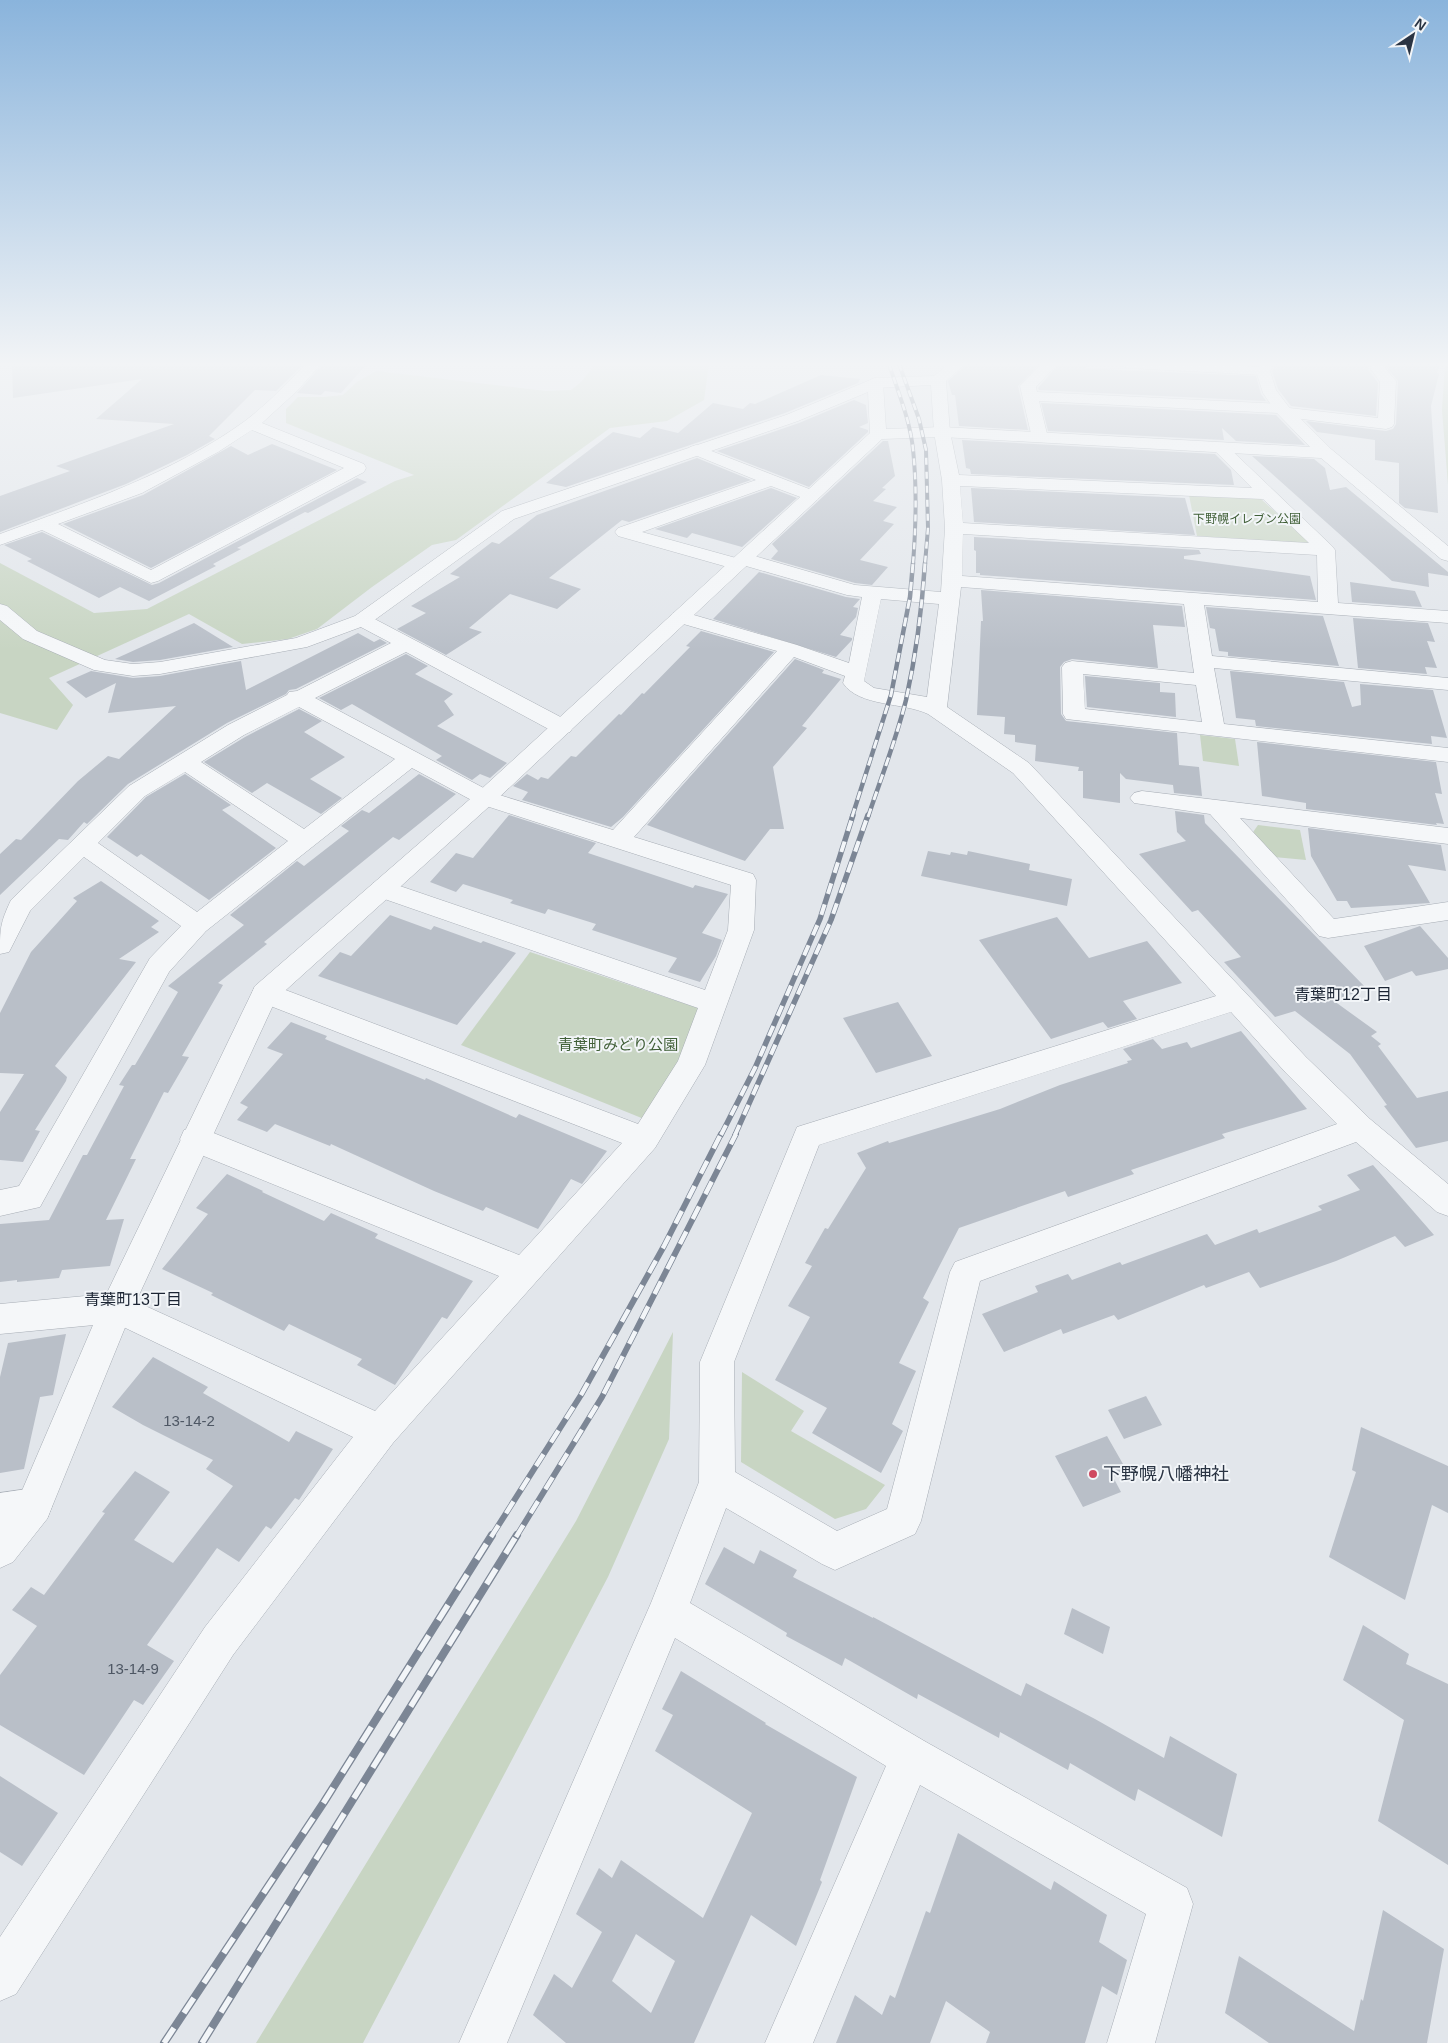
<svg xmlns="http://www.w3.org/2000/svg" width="1448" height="2043" font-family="Helvetica,'Noto Sans JP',sans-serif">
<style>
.green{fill:#c8d5c3}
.building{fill:#b9bfc8;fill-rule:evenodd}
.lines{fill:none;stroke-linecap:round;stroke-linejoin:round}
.minor-casing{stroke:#a7adb5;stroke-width:1}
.tertiary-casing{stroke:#a7adb5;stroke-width:1}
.minor{fill:#f5f7f9;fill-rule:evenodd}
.tertiary{fill:#f5f7f9;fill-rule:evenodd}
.rail-far4-casing{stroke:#7c8695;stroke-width:4}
.rail-far3-casing{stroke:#7c8695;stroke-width:4.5}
.rail-far2-casing{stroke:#7c8695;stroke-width:5.5}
.rail-far1-casing{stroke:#7c8695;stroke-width:6}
.rail-casing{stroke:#7c8695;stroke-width:8}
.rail-far4{stroke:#f2f5f8;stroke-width:2.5;stroke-dasharray:7;stroke-linecap:butt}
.rail-far3{stroke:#f2f5f8;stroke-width:3;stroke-dasharray:9;stroke-linecap:butt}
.rail-far2{stroke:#f2f5f8;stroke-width:4;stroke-dasharray:11;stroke-linecap:butt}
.rail-far1{stroke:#f2f5f8;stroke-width:4.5;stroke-dasharray:14;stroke-linecap:butt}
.rail{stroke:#f2f5f8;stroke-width:5.5;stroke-dasharray:18;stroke-linecap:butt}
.poi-dot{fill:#cf485f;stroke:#f2f5f8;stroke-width:2}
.labels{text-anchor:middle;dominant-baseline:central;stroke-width:4;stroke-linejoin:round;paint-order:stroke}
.far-park-label{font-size:12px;fill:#405f37;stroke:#f2f5f8}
.park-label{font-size:15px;fill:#405f37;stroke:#f2f5f8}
.near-number-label{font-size:15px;fill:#4e5764}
.neighbourhood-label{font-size:16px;fill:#1c2534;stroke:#f2f5f8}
.near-poi-label{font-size:18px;fill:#2a3443;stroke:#f2f5f8;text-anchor:start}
</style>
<rect width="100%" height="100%" fill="#e2e6eb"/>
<g class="green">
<path d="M596 364H709L704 400 667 421 610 428 456 540 432 545 372 587 317 629 288 639 242 644 189 614 49 678 73 705 57 730 0 713V563L94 613 147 609 395 481 414 475 286 423V409L298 397H324L343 395 357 382 376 371 546 391 571 390 581 382Z"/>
<path d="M1445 364H1448V485L1442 410Z"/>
<path d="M1189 495 1261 499 1311 544 1197 536Z"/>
<path d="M1200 735 1235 739 1239 766 1203 761Z"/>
<path d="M1258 825 1300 830 1306 860 1274 857 1251 835Z"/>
<path d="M530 952 698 1008 677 1066 644 1119 461 1045Z"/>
<path d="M673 1332 669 1439 608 1577 363 2043H256L576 1521Z"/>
<path d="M742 1372 804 1411 791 1431 885 1485 866 1509 835 1519 741 1462Z"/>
</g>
<g class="building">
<path d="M12 364H155V368L160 364H304L276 391 255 390 209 436 215 439 187 455 126 484 0 532V496L70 471 56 466 174 424 96 419 142 379 13 398Z"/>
<path d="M323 364H367L341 393 325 391 321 395 297 393Z"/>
<path d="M967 364H1040L1018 386 1028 430 959 426 955 395H952L948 381Z"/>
<path d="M1059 364H1087V368L1116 370 1256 376 1261 394 1266 401 1039 390 1038 388Z"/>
<path d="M1276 364H1370L1368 369 1378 383 1376 416 1291 406 1278 389 1272 371Z"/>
<path d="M1388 364H1440L1437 373 1439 374 1431 406 1438 513 1405 508 1399 503V463L1375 460V440L1317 432 1306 421 1386 431 1393 429 1396 424 1398 381 1387 368Z"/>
<path d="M821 375 860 379 858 383 785 413 566 487 546 483 613 432 640 438 653 427 678 433 713 403 743 409 750 403 755 404Z"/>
<path d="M854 400 866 405 868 423 859 427 868 430V432L809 487 717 451 799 423Z"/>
<path d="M1041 403 1276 415 1305 445 1236 441 1222 428 1224 440 1048 431Z"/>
<path d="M962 440 1215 454 1231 470 1234 485 971 474 970 469 966 468Z"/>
<path d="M883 441H888L895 476 882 488 886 489 873 501 897 507 883 521 894 524 860 560 888 567 872 585 855 583 771 559 778 551 772 544Z"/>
<path d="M272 444 337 470 151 568 63 524 143 495 231 446 248 455Z"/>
<path d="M1252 456 1314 459 1325 468 1330 490 1346 487 1448 572V576L1428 573 1429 587 1392 581Z"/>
<path d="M697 458 751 480 629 522 622 520 549 578 581 589 557 609 510 594 469 628 482 632 446 655 397 629 426 613 411 606 460 577 450 574 492 542 499 544 537 515Z"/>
<path d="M357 478 367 482 308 513 305 512 237 548 241 549 213 564 216 566 149 601 120 587 99 598 27 561 32 559 4 545 42 532 152 585 159 583Z"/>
<path d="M771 488 797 498 742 547 692 533 687 538 655 529Z"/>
<path d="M971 488 1185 498 1195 535 974 522Z"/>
<path d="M974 537 1199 550 1201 554 1184 556V559L1310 576 1316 600 980 575V573H976V551L974 550Z"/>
<path d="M759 572 846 597 860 599 853 607 858 608 856 617 840 635 852 638V640L836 657 713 619Z"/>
<path d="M1350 582 1415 591 1422 607 1352 602Z"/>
<path d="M981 590 1182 606 1185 627 1153 625 1158 668 1072 659 1064 662 1060 667 1061 714 1066 721 1177 733 1179 765 1199 767 1202 796 1174 793 1173 785 1126 779 1120 773V803L1083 798V771H1078L1079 767 1035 761 1036 745 1015 742V735L1004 734 1005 717 977 715 981 621H983Z"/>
<path d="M1206 607 1323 616 1339 666 1228 656V652L1219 651 1215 629 1210 628Z"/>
<path d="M1353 618 1428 623 1435 642 1427 641 1437 668 1425 667 1427 674 1358 668Z"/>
<path d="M194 623 233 647 160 660 133 662 115 659Z"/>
<path d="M701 631 774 652 623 817 611 827 522 800 528 792 513 786 527 774 538 780 541 777 548 779 571 756 576 757 619 714 621 715 642 693 644 694 690 647 686 646Z"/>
<path d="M358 633 374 642 380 639 387 643 296 689 289 690 286 694 227 723 128 784 87 824 84 822 68 840 59 839 0 895V854L16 839 21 840 78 781 108 756 119 759 176 706 108 713 116 683 86 698 66 682 91 671 133 678 160 676 241 661 246 690Z"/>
<path d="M406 654 428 666 415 674 453 694 444 701 454 715 437 726 507 763 490 778 480 774 472 780 436 760 442 756 352 704 341 710 319 698Z"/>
<path d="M795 659 824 670 822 673 841 679 802 726 807 728 773 767 784 829H770L745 861 647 825Z"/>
<path d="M1230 671 1344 682 1352 707 1361 705 1360 684 1433 690 1447 738 1431 736 1432 744 1256 726 1255 720 1236 718Z"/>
<path d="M1085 676 1160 683V692L1175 693 1176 717 1087 707Z"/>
<path d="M299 709 322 721 304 732 345 757 310 779 342 798 321 814 267 783 252 793 204 762 245 737Z"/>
<path d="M1257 742 1436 762 1442 794 1435 793 1444 824 1436 823 1437 825 1306 809V803L1262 796Z"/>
<path d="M185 774 231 805 222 810 276 848 209 900 141 854 137 857 107 837 146 797Z"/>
<path d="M419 774 456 794 399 840 393 837 264 942 267 944 218 983 223 985 182 1056 189 1057 168 1093 164 1092 130 1159H136L106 1220 124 1219 110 1266 62 1270 59 1278 17 1282V1280L0 1282V1224L49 1220 83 1155H87L124 1086 119 1085 132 1065H135L178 992 168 986 244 925 230 915 297 861 304 866 349 831 341 826 362 810 369 813Z"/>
<path d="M1175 811 1204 815 1205 823 1366 988 1334 1001 1377 1032 1371 1036 1381 1044 1378 1046 1417 1098 1448 1091V1141L1416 1148 1384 1106 1387 1105 1350 1054 1295 1011 1275 1017 1224 962 1241 957 1198 910 1192 912 1139 854 1186 841 1177 832Z"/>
<path d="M509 815 596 843 588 853 693 888 695 885 728 894 702 933 722 940 716 956 700 982 668 972 677 958 592 930 596 924 548 909 545 914 510 903 513 900 463 884 456 892 430 882 456 853 473 858Z"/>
<path d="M1308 828 1441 845 1446 871 1408 865 1430 903 1351 908 1347 901H1337L1311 856Z"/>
<path d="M928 851 950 855 951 852 967 855 968 851 1030 864 1029 870 1072 879 1067 906 921 876Z"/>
<path d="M101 881 159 921 151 927 159 932 119 959 136 962 55 1066 67 1077 66 1081 35 1130 40 1131 23 1162 0 1160V1112L24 1074 0 1073V1013L31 952 77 901 73 898Z"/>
<path d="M390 915 431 930 434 926 481 943 483 941 516 953 457 1025 318 976 340 952 351 956Z"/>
<path d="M1057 917 1089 958 1147 941 1182 983 1123 1001 1137 1019 1108 1028 1103 1022 1051 1039 979 940Z"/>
<path d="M1420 926 1448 958V969L1416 976 1412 971 1385 981 1364 946Z"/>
<path d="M898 1002 932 1056 876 1073 843 1018Z"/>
<path d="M291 1022 327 1036 325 1039 425 1080 426 1078 516 1118 519 1114 607 1151 582 1184 571 1179 538 1229 486 1207 483 1211 434 1191 331 1144 330 1146 275 1124 267 1132 237 1120 248 1107 240 1103 283 1054 267 1048Z"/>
<path d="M1241 1031 1307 1109 1222 1134 1225 1138 1131 1170 1134 1174 1068 1197 1065 1191 959 1228 923 1298 929 1302 899 1363 916 1371 892 1424 903 1431 881 1473 812 1433 827 1408 775 1380 810 1317 788 1306 812 1266 805 1263 825 1228 828 1229 866 1168 857 1153 888 1141 889 1143 1000 1109 1060 1085 1128 1063 1127 1061 1132 1060 1123 1049 1153 1039 1162 1049 1187 1042 1191 1048Z"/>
<path d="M1373 1165 1434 1235 1405 1247 1395 1236 1336 1261 1260 1288 1249 1272 1206 1288 1204 1285 1118 1320 1114 1315 1063 1334 1061 1329 1004 1352 982 1314 1038 1292 1035 1286 1068 1274 1072 1280 1120 1262 1122 1265 1207 1234 1215 1245 1257 1229 1259 1233 1322 1210 1318 1206 1360 1190 1347 1175Z"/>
<path d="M227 1174 263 1191 262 1192 324 1221 331 1213 378 1234 375 1238 473 1281 447 1319 442 1317 395 1385 357 1365 362 1359 289 1324 284 1331 211 1295 213 1293 162 1269 208 1214 196 1208Z"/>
<path d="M66 1334 53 1395 40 1397 24 1469 0 1473V1377L8 1343Z"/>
<path d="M153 1357 208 1387 203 1393 289 1442 296 1431 333 1449 299 1500 295 1498 271 1529 266 1526 239 1562 217 1548 147 1645 174 1661 143 1705 134 1700 84 1775 0 1725V1675L37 1626 12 1610 31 1587 44 1595 105 1513 102 1512 135 1471 170 1492 134 1540 173 1563 233 1486 206 1469 213 1460 143 1425 112 1407Z"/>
<path d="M1146 1396 1162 1425 1124 1439 1108 1410Z"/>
<path d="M1361 1427 1448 1466V1513L1432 1505 1405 1600 1329 1557 1356 1472 1352 1470Z"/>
<path d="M1107 1436 1127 1471 1113 1477 1121 1492 1083 1507 1055 1456Z"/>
<path d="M724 1547 754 1564 760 1550 797 1570 793 1577 873 1618V1617L1021 1696 1026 1683 1095 1719 1164 1758 1170 1736 1237 1774 1222 1837 1138 1789 1135 1801 1070 1763 1068 1770 1000 1732 999 1738 918 1694 917 1699 845 1658 842 1666 786 1636 787 1633 705 1584Z"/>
<path d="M1072 1608 1110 1627 1103 1654 1064 1634Z"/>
<path d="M1363 1625 1409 1654 1406 1664 1448 1684V1865L1378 1821 1404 1720 1343 1680Z"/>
<path d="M681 1671 766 1723 765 1724 857 1777 820 1880 822 1882 796 1946 751 1915 694 2043H566L533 2015 554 1974 572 1988 602 1932 576 1914 599 1868 612 1878 621 1860 703 1918 752 1813 655 1751 673 1715 662 1709ZM636 1934 675 1961 651 2013 612 1981Z"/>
<path d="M0 1776 58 1813 22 1866 0 1852Z"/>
<path d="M958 1833 1051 1890 1054 1881 1107 1915 1099 1942 1127 1960 1117 1995 1102 1986 1085 2043H986L990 2032 946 2001 930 2043H836L855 1995 882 2015 890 1995 895 1998 926 1911 930 1913Z"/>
<path d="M1383 1910 1444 1949 1427 2043H1269L1225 2013 1239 1956 1354 2031 1361 1999 1363 2001Z"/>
</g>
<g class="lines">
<defs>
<g id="minor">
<path d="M306 364H321L297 391 262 423 364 464 366 468 364 472 158 581 151 583 42 530 0 545V534C84 503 172 474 245 421 267 404 287 384 306 364ZM252 430 344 468 151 570 58 524 142 493 218 452Z"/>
<path d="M949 364H965L946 381 950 432 959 475 1252 488 1212 448 1214 445H1226L1332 546 1335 550 1338 603 1448 611V623L1204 605 1212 656 1448 678V690L1214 668 1224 724 1448 748V762L1066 719 1063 714 1062 667 1065 663 1072 661 1194 673 1184 604 961 587 947 707 1029 763 1306 1057 1370 1119 1448 1184V1216L1437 1212 1356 1142 980 1281 921 1521 915 1534 835 1570 822 1564 726 1508 690 1603 926 1742 1187 1888 1193 1904 1155 2043H1107L1146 1914 920 1785 813 2043H765L886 1766 675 1638 507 2043H459L651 1603 699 1482 700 1362 797 1127 1216 996 1013 773 928 714C903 702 859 707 843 683L845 676 794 657 634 837 753 874 756 880 754 930 705 1065 655 1148 393 1443 233 1655 16 1994 0 2001V1937L205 1627 353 1437 115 1323 0 1334V1304L117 1293 375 1411 499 1276 184 1148 180 1139 184 1130 195 1127 206 1130 519 1255 622 1143 255 1000 252 993 255 986 265 983 275 986 638 1124 678 1061 698 1008 373 895 370 889 373 883 382 880 391 883 705 990 728 930 731 885 477 803 412 768 206 931 169 972 40 1207 0 1216V1190L19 1186 150 958 181 926 84 857 30 911 9 952 0 954C0 929 0 923 11 900L129 786 228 725 287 695 289 692 297 691 391 643 355 624 352 620 355 616 362 614 369 616 570 722 573 727 570 732 562 734 554 732 406 652 315 698 493 793 613 830 777 651 673 621 670 617 673 613 680 611 687 613 797 645 849 663 862 597 847 595 746 566 738 570 731 568 618 536 615 532 618 528 756 480 690 453 688 450 690 447 696 445 817 492 820 496 817 500 811 501 771 486 642 532 736 558 744 553 751 555 855 585 941 592 945 528 942 480 934 432 931 385 875 388 870 386 867 383 870 380 875 378 934 376ZM960 486 1263 499 1309 543 963 523ZM963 534 1317 555 1318 602 962 576ZM881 599 939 604 927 697 874 688 864 681ZM1083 674 1196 685 1202 722 1085 709ZM299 707 395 759 304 829 201 762 244 735ZM185 772 288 841 197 912 98 843 145 796ZM1231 1012 1286 1073 1337 1124 955 1262 950 1272 887 1509 837 1531 735 1472 734 1362 819 1145Z"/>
<path d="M1042 364H1057L1036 387 1037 392 1282 404 1289 408 1378 418 1380 382 1370 368 1372 364H1386L1385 368 1396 381 1394 424 1392 427 1386 429 1285 417 1278 413 1039 401 1048 438 1046 441H1034L1032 438 1020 386Z"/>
<path d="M1122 364H1208L1263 367 1268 368 1270 371 1268 374 1263 375 1129 368 1124 367Z"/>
<path d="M1142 791 1448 828V844L1240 818 1334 919 1448 902V920L1328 938 1319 936 1210 814 1134 803 1130 798 1134 793Z"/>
<path d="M34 1488 47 1493 52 1506 47 1519 34 1524 0 1529V1493Z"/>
</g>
<path id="tertiary" d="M1260 364H1274L1270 371 1276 390 1288 406 1331 449 1448 546V561L1441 559 1321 458 942 437 882 439 493 803 276 999 133 1308 47 1519 13 1562 0 1568V1519L21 1493 105 1297 255 986 477 793 870 433 868 392 798 421 514 519 369 624 307 647 160 674 133 676 94 670 23 639 0 620V604L7 606 37 631 105 660 133 664 160 662 296 638 355 616 502 511 786 415 875 378 880 380 883 383 886 429 942 427 1310 447 1276 412 1263 393 1256 371Z"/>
</defs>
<use href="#minor" class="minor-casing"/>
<use href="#tertiary" class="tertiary-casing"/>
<use href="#minor" class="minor"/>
<use href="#tertiary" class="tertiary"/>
<defs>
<g id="rail-far4">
<path d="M889 364C898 392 910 420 913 449 917 487 916 526 913 564"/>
<path d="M899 364 919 419 926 450 928 528 925 564"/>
</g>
<g id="rail-far3">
<path d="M852 817 891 695 910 597 913 563"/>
<path d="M868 817C881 778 896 740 906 700 916 655 922 608 925 563"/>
</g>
<g id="rail-far2">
<path d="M721 1135 755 1068 820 919 853 815"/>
<path d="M735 1135 831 920 868 815"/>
</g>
<g id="rail-far1">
<path d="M491 1537 581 1395 664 1246 721 1134"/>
<path d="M516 1537 602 1397 736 1134"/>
</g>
<g id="rail">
<path d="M164 2043 324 1802 492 1535"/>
<path d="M202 2043 517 1535"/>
</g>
</defs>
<use href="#rail-far4" class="rail-far4-casing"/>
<use href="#rail-far3" class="rail-far3-casing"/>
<use href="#rail-far2" class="rail-far2-casing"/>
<use href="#rail-far1" class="rail-far1-casing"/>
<use href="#rail" class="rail-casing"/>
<use href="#rail-far4" class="rail-far4"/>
<use href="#rail-far3" class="rail-far3"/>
<use href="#rail-far2" class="rail-far2"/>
<use href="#rail-far1" class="rail-far1"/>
<use href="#rail" class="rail"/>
</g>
<linearGradient id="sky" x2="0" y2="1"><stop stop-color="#8ab4dc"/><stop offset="0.56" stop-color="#f2f4f6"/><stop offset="1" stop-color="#f2f4f6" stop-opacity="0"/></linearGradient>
<rect width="1448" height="650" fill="url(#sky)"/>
<circle class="poi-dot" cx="1093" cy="1474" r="5"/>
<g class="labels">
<g class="far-park-label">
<text x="1247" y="519">下野幌イレブン公園</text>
</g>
<g class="park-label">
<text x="618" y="1044">青葉町みどり公園</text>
</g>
<g class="near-number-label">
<text x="189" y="1420">13-14-2</text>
<text x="133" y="1668">13-14-9</text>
</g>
<g class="neighbourhood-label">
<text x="1343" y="994">青葉町12丁目</text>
<text x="133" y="1299">青葉町13丁目</text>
</g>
<g class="near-poi-label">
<text x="1103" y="1474">下野幌八幡神社</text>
</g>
</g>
<g transform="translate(1413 35) rotate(35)" stroke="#f2f5f8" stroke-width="4" paint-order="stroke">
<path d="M0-4L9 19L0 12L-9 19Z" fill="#2a3443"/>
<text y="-8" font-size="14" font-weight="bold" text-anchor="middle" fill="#2a3443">N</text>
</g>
</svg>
